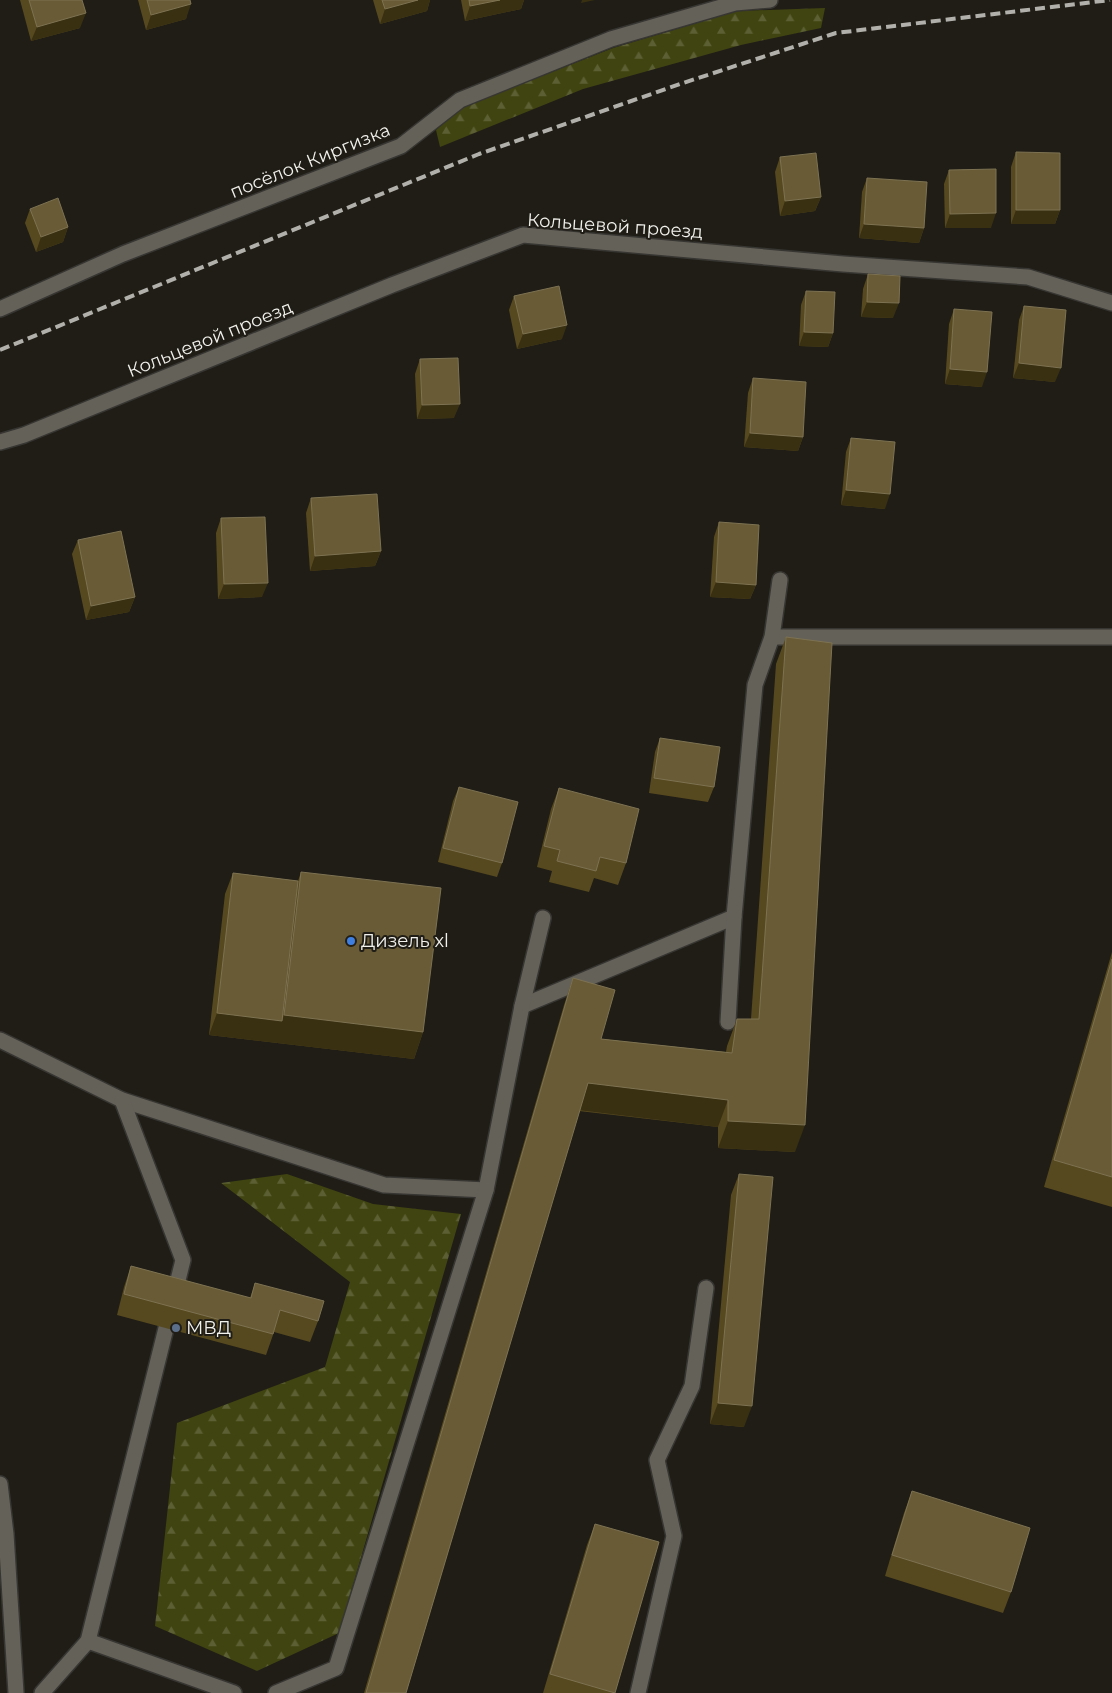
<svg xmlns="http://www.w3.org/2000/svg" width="1112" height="1693" font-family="Montserrat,sans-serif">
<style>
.forest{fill:url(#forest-firs)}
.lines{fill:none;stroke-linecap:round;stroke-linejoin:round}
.minor-casing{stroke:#383632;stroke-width:18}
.minor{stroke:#646159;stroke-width:15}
.rail{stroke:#b2b0aa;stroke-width:4;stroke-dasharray:10 5;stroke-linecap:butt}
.wall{fill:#57491f}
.shaded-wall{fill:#393012}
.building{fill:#685b35;stroke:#7d7252}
.shop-dot{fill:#3f7fe0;stroke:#1f1d16;stroke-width:2}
.service-dot{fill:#5c6f8a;stroke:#1f1d16;stroke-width:2}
.labels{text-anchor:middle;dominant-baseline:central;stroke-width:4;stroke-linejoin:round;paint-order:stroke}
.street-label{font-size:18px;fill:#f3f1ec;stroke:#1f1d16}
.poi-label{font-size:18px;fill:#f3f1ec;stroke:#1f1d16;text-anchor:start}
</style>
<defs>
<pattern id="forest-firs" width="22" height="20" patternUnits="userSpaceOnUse" patternTransform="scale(1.25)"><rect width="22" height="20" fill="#3f4410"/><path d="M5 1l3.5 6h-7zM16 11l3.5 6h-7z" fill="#5b5f33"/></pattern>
</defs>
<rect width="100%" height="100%" fill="#1f1d16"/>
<g class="forest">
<path d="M825 8 821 28 741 45 583 89 440 147 436 130 463 107 613 48 737 11Z"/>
<path d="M287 1174 373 1204 461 1214 339 1633 257 1671 155 1626 177 1423 325 1367 350 1282 221 1183Z"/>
</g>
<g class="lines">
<defs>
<g id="minor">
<path d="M0 309 123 254 401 146 460 100 611 39 735 3 770 0"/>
<path d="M0 442 24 435 392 285 523 235 843 264 1028 277 1112 303"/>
<path d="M772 637H1112"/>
<path d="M522 1006 734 917"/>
<path d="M728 1022 734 917 755 685 772 637 780 580"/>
<path d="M0 1040 122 1100 384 1185 486 1190"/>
<path d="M0 1484 6 1534 16 1693"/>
<path d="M88 1641 234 1693"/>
<path d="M42 1693 88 1641 183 1260 122 1100"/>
<path d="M276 1693 336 1668 486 1190 522 1006 543 918"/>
<path d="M638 1693 674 1536 657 1460 692 1386 706 1288"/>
</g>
</defs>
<use href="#minor" class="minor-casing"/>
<use href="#minor" class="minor"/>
<path class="rail" d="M0 350 479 154 683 83 836 33 1110 0"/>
</g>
<g class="wall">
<path d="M20 0H82L80 28 31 41Z"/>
<path d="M138 0H190L186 19 146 30Z"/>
<path d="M373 0H430L427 11 380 24Z"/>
<path d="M461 0H524L521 9 465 21Z"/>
<path d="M1016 152 1060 210 1055 224H1011V167Z"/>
<path d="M780 157 821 197 815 211 780 216 775 172Z"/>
<path d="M949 170 991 228H945L944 184Z"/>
<path d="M867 178 924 228 919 243 859 238 862 192Z"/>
<path d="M30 209 68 227 63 242 36 252 25 223Z"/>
<path d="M868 274 893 318 861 317 863 289Z"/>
<path d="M806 291 833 333 828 347 799 346 801 305Z"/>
<path d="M514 296 562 339 517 349 509 310Z"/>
<path d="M1024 306 1055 382 1013 378 1019 320Z"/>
<path d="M954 309 982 387 945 384 949 324Z"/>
<path d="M420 359 454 418 417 419 415 374Z"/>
<path d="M753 378 803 437 798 451 744 447 748 393Z"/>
<path d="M851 438 885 509 841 505 846 452Z"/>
<path d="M311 498 381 551 375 566 310 571 306 513Z"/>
<path d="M221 518 262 597 218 599 216 533Z"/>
<path d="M719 522 756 585 750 599 710 597 714 537Z"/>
<path d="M78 540 135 597 129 612 86 620 72 554Z"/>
<path d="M786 637 795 1152 718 1148V1127L579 1111 406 1693H364L564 1005 573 978 601 1039 726 1052 727 1046 737 1019H751L776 664Z"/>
<path d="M660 738 714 787 708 802 649 793 655 752Z"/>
<path d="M459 787 502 863 497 877 438 862 453 801Z"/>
<path d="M559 788 626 863 618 885 594 878 589 892 549 882 552 871 537 867 551 809Z"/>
<path d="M301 872 423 1032 414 1059 209 1035 225 894 233 873 298 881Z"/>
<path d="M1112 952V1207L1044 1187Z"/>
<path d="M739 1174 744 1427 710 1424 731 1195Z"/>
<path d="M131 1266 250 1298 255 1283 318 1321 310 1342 274 1332 266 1355 117 1315 124 1287Z"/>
<path d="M912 1491 1011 1592 1003 1613 885 1576 904 1513Z"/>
<path d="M595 1524 615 1693H543L587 1545Z"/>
</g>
<g class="shaded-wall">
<path d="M418 0H430L427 11 380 24 385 9Z"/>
<path d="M500 0H524L521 9 465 21 470 6Z"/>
<path d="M582 0H595L581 3Z"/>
<path d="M191 4 186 19 146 30 151 15Z"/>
<path d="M86 13 80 28 31 41 37 27Z"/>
<path d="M821 197 815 211 780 216 785 201Z"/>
<path d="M1016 210H1060L1055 224H1011Z"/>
<path d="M996 213 991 228H945L950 214Z"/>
<path d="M864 224 924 228 919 243 859 238Z"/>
<path d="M68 227 63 242 36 252 41 237Z"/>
<path d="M867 302 899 303 893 318 861 317Z"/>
<path d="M567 325 562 339 517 349 523 334Z"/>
<path d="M804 332 833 333 828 347 799 346Z"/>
<path d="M1019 363 1061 368 1055 382 1013 378Z"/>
<path d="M950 369 987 372 982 387 945 384Z"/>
<path d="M460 404 454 418 417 419 422 405Z"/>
<path d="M750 433 803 437 798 451 744 447Z"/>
<path d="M846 490 890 494 885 509 841 505Z"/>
<path d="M381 551 375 566 310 571 315 556Z"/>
<path d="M716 582 756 585 750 599 710 597Z"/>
<path d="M268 583 262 597 218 599 224 584Z"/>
<path d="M135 597 129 612 86 620 91 606Z"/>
<path d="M217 1013 282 1021 284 1015 423 1032 414 1059 209 1035Z"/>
<path d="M588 1083 728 1100 718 1127 578 1110Z"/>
<path d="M728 1121 805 1125 795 1152 718 1148Z"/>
<path d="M718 1403 752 1406 744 1427 710 1424Z"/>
</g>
<g class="building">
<path d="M29 0H82L86 13 37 27Z"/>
<path d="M147 0H190L191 4 151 15Z"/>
<path d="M382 0H418L385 9Z"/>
<path d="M469 0H500L470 6Z"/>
<path d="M1016 152 1060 153V210H1016Z"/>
<path d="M816 153 821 197 785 201 780 157Z"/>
<path d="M996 169V213L950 214 949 170Z"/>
<path d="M867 178 927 182 924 228 864 224Z"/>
<path d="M58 198 68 227 41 237 30 209Z"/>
<path d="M868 274 900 276 899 303 867 302Z"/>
<path d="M559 286 567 325 523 334 514 296Z"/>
<path d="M806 291 835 292 833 333 804 332Z"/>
<path d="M1024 306 1066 310 1061 368 1019 363Z"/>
<path d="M954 309 992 312 987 372 950 369Z"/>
<path d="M458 358 460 404 422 405 420 359Z"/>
<path d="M753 378 806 382 803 437 750 433Z"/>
<path d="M851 438 895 442 890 494 846 490Z"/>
<path d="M377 494 381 551 315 556 311 498Z"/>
<path d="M265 517 268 583 224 584 221 518Z"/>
<path d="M719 522 759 525 756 585 716 582Z"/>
<path d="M121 531 135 597 91 606 78 540Z"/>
<path d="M786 637 832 643 805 1125 728 1121V1100L588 1083 406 1693H366L573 978 615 990 601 1039 732 1053 737 1019H759Z"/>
<path d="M660 738 720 747 714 787 654 778Z"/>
<path d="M459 787 518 802 502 863 443 848Z"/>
<path d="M559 788 639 809 626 863 600 857 596 871 557 861 560 850 544 846Z"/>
<path d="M301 872 441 888 423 1032 284 1015Z"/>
<path d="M233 873 298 881 282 1021 217 1013Z"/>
<path d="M1112 959V1177L1054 1160Z"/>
<path d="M739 1174 773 1177 752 1406 718 1403Z"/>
<path d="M131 1266 251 1298 255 1283 324 1301 318 1321 280 1310 273 1334 124 1294Z"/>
<path d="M912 1491 1030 1528 1011 1592 892 1555Z"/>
<path d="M595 1524 659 1542 615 1693 550 1674Z"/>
</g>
<circle class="shop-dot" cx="351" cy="941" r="5"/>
<circle class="service-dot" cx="176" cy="1328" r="5"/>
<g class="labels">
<g class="street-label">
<text transform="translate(310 161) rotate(-22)">посёлок Киргизка</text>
<text transform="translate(615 226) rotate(4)">Кольцевой проезд</text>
<text transform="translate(210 339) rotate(-22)">Кольцевой проезд</text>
</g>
<g class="poi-label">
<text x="361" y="941">Дизель xl</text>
<text x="186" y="1328">МВД</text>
</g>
</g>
</svg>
